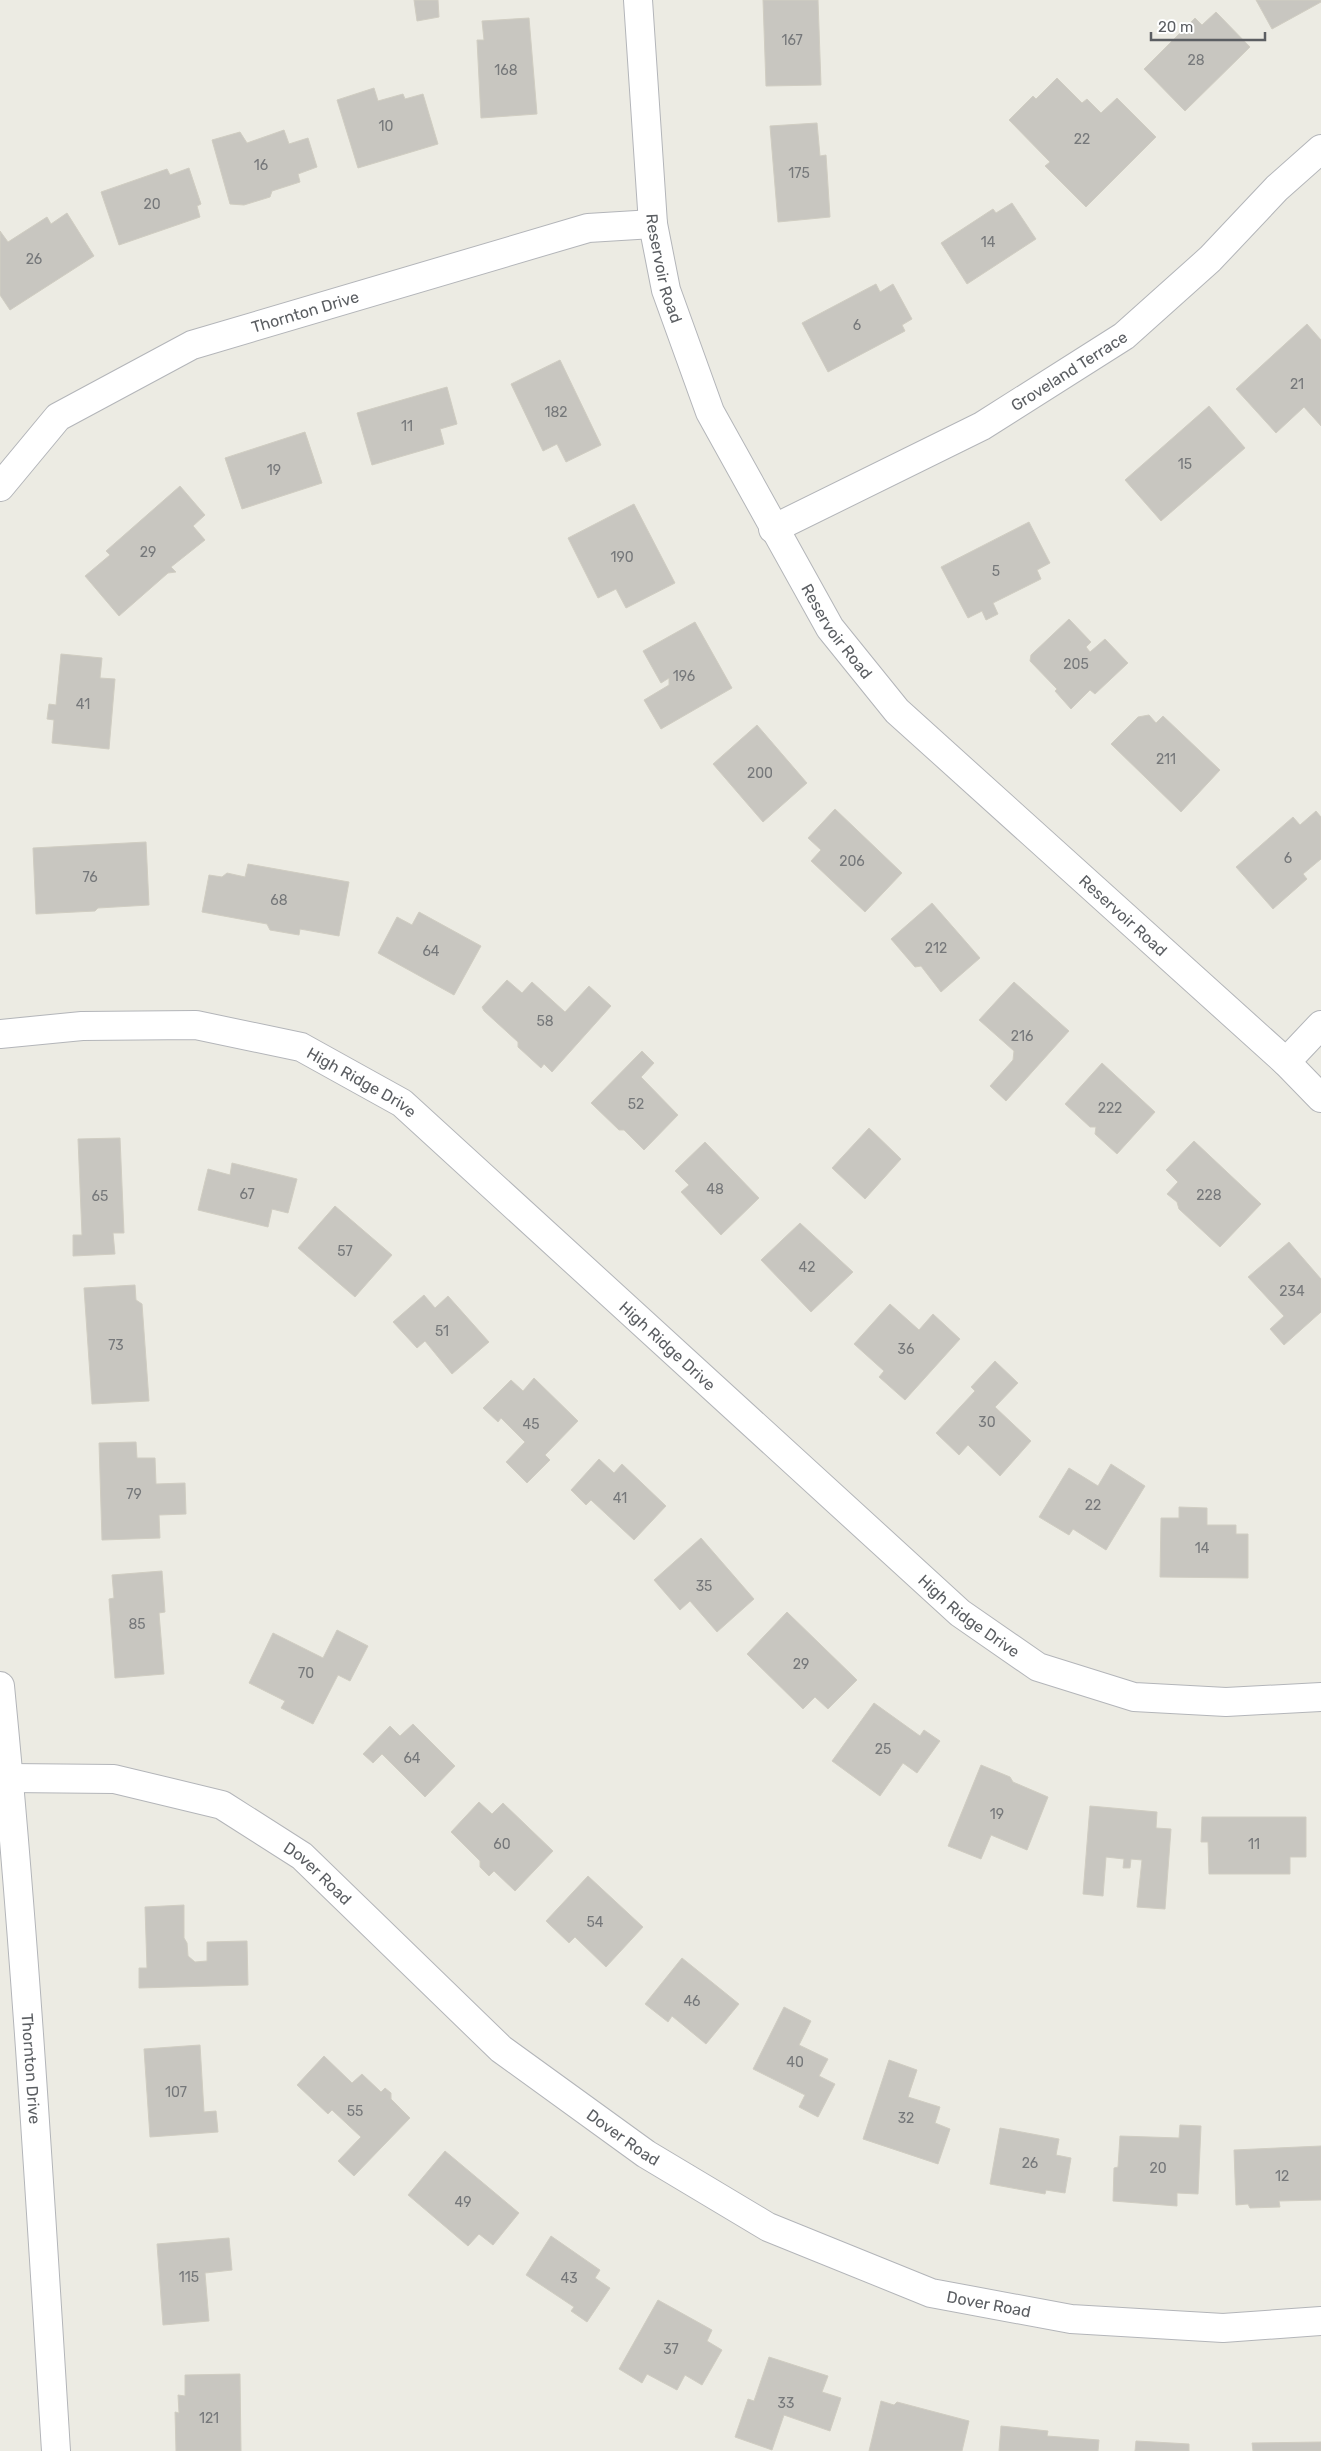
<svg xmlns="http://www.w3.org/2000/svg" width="1321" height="2451" font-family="Rubik,sans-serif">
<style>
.building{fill:#c8c6c0;stroke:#d0cdc2}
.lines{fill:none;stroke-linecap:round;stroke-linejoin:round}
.minor-casing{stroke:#b3b5b9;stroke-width:30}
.minor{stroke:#fff;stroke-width:28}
.labels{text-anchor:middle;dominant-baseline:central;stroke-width:4;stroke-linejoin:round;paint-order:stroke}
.number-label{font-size:14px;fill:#76787a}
.street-label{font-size:16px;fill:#5b5e62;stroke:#fff}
</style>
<rect width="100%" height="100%" fill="#ecebe3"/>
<g class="building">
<path d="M414 0H438L439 17 417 21Z"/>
<path d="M763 0H818L821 85 766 86Z"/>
<path d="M1256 0H1321V2L1272 29Z"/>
<path d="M1216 12 1250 47 1185 111 1144 69 1195 18 1202 25Z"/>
<path d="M529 18 537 114 481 118 477 40H484L482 21Z"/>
<path d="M1057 78 1082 103 1087 99 1101 113 1117 98 1156 137 1086 207 1045 166 1050 162 1009 120 1033 96 1036 99Z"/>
<path d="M374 88 378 101 403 94 405 99 423 94 438 144 358 168 337 100Z"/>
<path d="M817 123 820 156 826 155 830 217 778 222 770 126Z"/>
<path d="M284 130 289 144 308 138 317 167 298 174 300 182 272 191 270 197 244 205 230 204 212 140 240 132 247 143Z"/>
<path d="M189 168 201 204 197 206 200 217 119 245 101 192 167 169 170 175Z"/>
<path d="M1012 203 1036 239 967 284 941 243 993 209 996 213Z"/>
<path d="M67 213 94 256 10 310 0 295V231L8 242 47 217 51 224Z"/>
<path d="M876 284 880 292 893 284 912 319 902 325 905 331 828 372 802 323Z"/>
<path d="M1307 324 1321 340V426L1304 407 1276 433 1236 389Z"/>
<path d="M560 360 601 445 566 462 557 444 543 451 511 384Z"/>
<path d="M447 387 457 424 440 429 444 444 372 465 357 413Z"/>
<path d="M1209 406 1245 448 1161 521 1125 480Z"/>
<path d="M305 432 322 483 242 509 225 458Z"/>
<path d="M180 486 205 515 193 526 205 540 171 567 176 572 168 573 119 616 85 576 110 555 106 551Z"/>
<path d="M634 504 675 583 626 608 616 589 598 598 568 538Z"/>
<path d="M1029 522 1050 563 1037 570 1041 579 993 603 998 614 986 620 982 611 968 618 941 567Z"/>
<path d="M1069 619 1091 642 1086 647 1090 652 1105 639 1128 663 1095 694 1090 690 1071 709 1055 691 1057 689 1030 661 1031 655Z"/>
<path d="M695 622 732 688 661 729 644 700 669 685V678L661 683 643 651Z"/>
<path d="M61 654 102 658 100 678 115 679 109 749 52 743 54 720 47 719 49 704 56 705Z"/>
<path d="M1149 715 1156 723 1163 716 1220 770 1181 812 1111 744 1138 717Z"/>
<path d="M757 725 807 783 763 822 713 764Z"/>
<path d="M835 809 902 873 865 912 811 861 821 850 808 838Z"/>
<path d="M1316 811 1321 817V859L1303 874 1307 879 1273 909 1236 867 1293 817 1300 825Z"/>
<path d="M146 842 149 905 98 908 95 911 36 914 33 848Z"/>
<path d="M248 864 349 882 339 936 300 929 299 935 270 930 267 924 202 912 209 875 222 877 227 873 245 877Z"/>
<path d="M932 903 980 958 941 992 921 966 915 967 891 939Z"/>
<path d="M419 912 481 946 454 995 378 953 397 917 412 925Z"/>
<path d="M507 980 522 993 532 982 565 1012 589 986 611 1006 552 1072 544 1064 541 1068 518 1047V1042L484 1011 482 1007Z"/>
<path d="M1014 982 1069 1031 1006 1101 990 1086 1013 1060 1014 1051 979 1020Z"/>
<path d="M642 1051 654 1063 641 1077 678 1115 644 1150 624 1130H619L591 1103Z"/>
<path d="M1102 1063 1155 1112 1117 1154 1095 1134 1096 1127H1090L1065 1104Z"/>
<path d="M869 1128 901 1159 865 1199 832 1168Z"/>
<path d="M120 1138 124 1233H113L115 1254 73 1256V1235H82L78 1139Z"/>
<path d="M1194 1141 1261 1204 1220 1247 1179 1209 1177 1202 1167 1194 1178 1182 1166 1170Z"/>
<path d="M705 1142 759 1198 721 1235 681 1192 689 1185 675 1171Z"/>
<path d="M232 1163 297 1179 288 1213 272 1209 268 1227 198 1210 208 1169 230 1175Z"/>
<path d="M335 1206 392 1255 355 1297 298 1248Z"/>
<path d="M800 1223 853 1272 811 1312 761 1260Z"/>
<path d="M1289 1242 1321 1279V1312L1284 1345 1270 1329 1284 1316 1248 1277Z"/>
<path d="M135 1285 136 1300 142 1304 149 1401 92 1404 84 1288Z"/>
<path d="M424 1295 435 1308 448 1296 489 1342 452 1374 425 1341 417 1348 393 1322Z"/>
<path d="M890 1304 919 1330 933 1314 960 1339 905 1400 879 1377 884 1371 854 1344Z"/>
<path d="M995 1361 1018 1383 995 1407 1031 1441 1000 1476 968 1445 959 1455 936 1433 975 1391 971 1387Z"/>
<path d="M534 1378 578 1421 545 1455 550 1460 527 1483 506 1462 525 1442 501 1418 498 1422 483 1408 511 1380 523 1391Z"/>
<path d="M136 1442 137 1458H155L156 1484 185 1483 186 1514 159 1515 160 1538 102 1540 99 1443Z"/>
<path d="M599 1459 614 1473 622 1464 666 1506 634 1540 591 1500 586 1505 571 1490Z"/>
<path d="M1111 1464 1145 1486 1106 1550 1073 1529 1069 1535 1039 1517 1069 1468 1098 1486Z"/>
<path d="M1179 1507 1207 1508V1525H1236V1534H1248V1578L1160 1577 1161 1518H1179Z"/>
<path d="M701 1538 754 1599 717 1632 690 1601 680 1610 654 1580Z"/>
<path d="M162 1571 165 1612 159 1613 164 1674 115 1678 109 1599 114 1598 112 1575Z"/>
<path d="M787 1612 857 1680 828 1709 815 1697 803 1709 747 1654Z"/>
<path d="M337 1630 368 1646 350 1681 338 1675 313 1724 281 1708 285 1701 249 1683 273 1633 323 1658Z"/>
<path d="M874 1703 920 1736 924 1730 940 1741 917 1773 903 1763 880 1796 832 1761Z"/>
<path d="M413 1724 455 1766 425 1797 382 1754 373 1763 363 1754 390 1726 400 1736Z"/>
<path d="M981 1765 1010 1777 1013 1782 1048 1797 1027 1850 991 1835 981 1859 948 1846Z"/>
<path d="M479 1802 492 1814 503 1803 553 1851 515 1891 494 1871 489 1876 480 1867V1861L451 1832Z"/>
<path d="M1090 1806 1157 1812 1156 1828 1171 1829 1165 1909 1137 1907 1142 1860 1131 1859 1130 1868H1123L1124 1859 1106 1857 1103 1896 1083 1894Z"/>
<path d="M1202 1817H1306V1857H1290V1874H1209L1208 1842H1201Z"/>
<path d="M588 1876 643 1927 606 1967 575 1937 569 1943 546 1921Z"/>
<path d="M184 1905V1938L187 1943 188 1956 195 1962 207 1961V1942L247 1941 248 1985 139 1988V1968H147L145 1907Z"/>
<path d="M682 1958 739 2004 706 2044 672 2016 668 2022 645 2004Z"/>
<path d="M784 2007 811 2021 799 2045 828 2059 819 2076 835 2084 818 2117 799 2107 805 2095 753 2069Z"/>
<path d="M200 2045 204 2112 216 2111 218 2132 150 2137 144 2049Z"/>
<path d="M324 2056 352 2083 362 2074 381 2092 385 2088 391 2093V2099L410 2118 354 2176 338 2161 361 2137 332 2110 328 2114 297 2085Z"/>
<path d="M889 2060 917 2070 908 2097 940 2107 935 2123 950 2129 938 2164 863 2139Z"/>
<path d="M1180 2125 1201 2126 1198 2194 1177 2193V2206L1113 2201 1114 2168 1118 2167 1120 2136 1179 2138Z"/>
<path d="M1000 2128 1059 2139 1056 2155 1071 2158 1065 2193 1046 2190 1045 2194 990 2184Z"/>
<path d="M1321 2146V2200L1279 2201 1280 2207 1250 2208 1248 2204 1236 2205 1234 2150Z"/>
<path d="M445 2151 519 2213 493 2245 479 2234 468 2246 408 2195Z"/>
<path d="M551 2236 600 2270 595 2278 610 2288 587 2322 571 2311 574 2307 526 2275Z"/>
<path d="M229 2238 232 2270 205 2273 209 2321 163 2325 157 2244Z"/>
<path d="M658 2300 712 2330 707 2341 722 2350 702 2385 685 2375 677 2390 647 2374 642 2383 619 2369Z"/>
<path d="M769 2357 828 2376 822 2392 841 2398 830 2431 784 2415 772 2450 735 2437 748 2399 754 2401Z"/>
<path d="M240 2374 241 2451H176L175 2412 179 2413 178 2395 185 2396V2375Z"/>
<path d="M881 2401 894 2405 897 2402 969 2421 962 2451H869Z"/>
<path d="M1001 2426 1048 2431 1047 2436 1099 2440 1098 2451H999Z"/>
<path d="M1136 2441 1189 2444V2451H1135Z"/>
<path d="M1321 2442V2451H1253L1252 2443Z"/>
</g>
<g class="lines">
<defs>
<g id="minor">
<path id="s1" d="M638 0 653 224 666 290 710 412 830 628 897 711 1286 1062 1321 1098"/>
<path id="s2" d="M0 487 58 417 192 345 588 228 653 224"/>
<path id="s3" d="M773 529 982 426 1124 336 1210 259 1277 188 1321 149"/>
<path id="s4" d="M0 1034 82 1026 196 1025 301 1047 402 1103 960 1613 1038 1667 1134 1697 1226 1702 1321 1697"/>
<path d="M1286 1062 1321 1025"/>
<path id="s5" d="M0 1686C25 1940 40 2196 56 2451"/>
<path id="s6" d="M9 1778 114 1779 222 1805 302 1856 501 2049 646 2154 768 2227 931 2293 1071 2319 1223 2328 1321 2321"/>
</g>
</defs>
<use href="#minor" class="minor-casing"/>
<use href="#minor" class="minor"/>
</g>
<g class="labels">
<g class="number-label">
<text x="792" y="40">167</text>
<text x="1196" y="60">28</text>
<text x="506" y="70">168</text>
<text x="386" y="126">10</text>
<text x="1082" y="139">22</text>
<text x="261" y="165">16</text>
<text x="799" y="173">175</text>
<text x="152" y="204">20</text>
<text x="988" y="242">14</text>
<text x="34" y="259">26</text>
<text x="857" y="325">6</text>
<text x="1297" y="384">21</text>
<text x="556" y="412">182</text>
<text x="407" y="426">11</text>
<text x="1185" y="464">15</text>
<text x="274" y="470">19</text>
<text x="148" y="552">29</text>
<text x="622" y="557">190</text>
<text x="996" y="571">5</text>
<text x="1076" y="664">205</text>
<text x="684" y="676">196</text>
<text x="83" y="704">41</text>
<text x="1166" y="759">211</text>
<text x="760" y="773">200</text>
<text x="1288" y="858">6</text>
<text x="852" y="861">206</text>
<text x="90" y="877">76</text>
<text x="279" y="900">68</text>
<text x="936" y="948">212</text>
<text x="431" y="951">64</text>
<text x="545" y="1021">58</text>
<text x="1022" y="1036">216</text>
<text x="636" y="1104">52</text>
<text x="1110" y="1108">222</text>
<text x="715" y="1189">48</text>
<text x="247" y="1194">67</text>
<text x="1209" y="1195">228</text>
<text x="100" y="1196">65</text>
<text x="345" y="1251">57</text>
<text x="807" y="1267">42</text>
<text x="1292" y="1291">234</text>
<text x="442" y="1331">51</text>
<text x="116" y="1345">73</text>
<text x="906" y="1349">36</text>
<text x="987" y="1422">30</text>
<text x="531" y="1424">45</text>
<text x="134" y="1494">79</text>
<text x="620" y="1498">41</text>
<text x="1093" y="1505">22</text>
<text x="1202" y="1548">14</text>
<text x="704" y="1586">35</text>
<text x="137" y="1624">85</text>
<text x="801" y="1664">29</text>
<text x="306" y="1673">70</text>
<text x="883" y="1749">25</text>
<text x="412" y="1758">64</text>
<text x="997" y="1814">19</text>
<text x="502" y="1844">60</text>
<text x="1254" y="1844">11</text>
<text x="595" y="1922">54</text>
<text x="692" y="2001">46</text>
<text x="795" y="2062">40</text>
<text x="176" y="2092">107</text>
<text x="355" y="2111">55</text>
<text x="906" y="2118">32</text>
<text x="1030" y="2163">26</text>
<text x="1158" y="2168">20</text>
<text x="1282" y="2176">12</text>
<text x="463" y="2202">49</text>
<text x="189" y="2277">115</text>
<text x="569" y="2278">43</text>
<text x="671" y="2349">37</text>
<text x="786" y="2403">33</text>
<text x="209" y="2418">121</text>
</g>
<g class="street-label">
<text stroke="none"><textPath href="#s1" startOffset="270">Reservoir Road</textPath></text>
<text stroke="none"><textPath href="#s2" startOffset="361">Thornton Drive</textPath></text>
<text stroke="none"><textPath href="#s3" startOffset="336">Groveland Terrace</textPath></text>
<text stroke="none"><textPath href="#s1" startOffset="675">Reservoir Road</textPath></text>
<text stroke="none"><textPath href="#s1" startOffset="1080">Reservoir Road</textPath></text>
<text stroke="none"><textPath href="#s4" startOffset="374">High Ridge Drive</textPath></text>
<text stroke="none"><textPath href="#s4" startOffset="779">High Ridge Drive</textPath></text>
<text stroke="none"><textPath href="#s4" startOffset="1184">High Ridge Drive</textPath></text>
<text stroke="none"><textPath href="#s6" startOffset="334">Dover Road</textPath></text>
<text stroke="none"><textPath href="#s5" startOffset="384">Thornton Drive</textPath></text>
<text stroke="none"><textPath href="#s6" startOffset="739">Dover Road</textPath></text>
<text stroke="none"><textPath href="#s6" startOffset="1144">Dover Road</textPath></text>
</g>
</g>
<path d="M1151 32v8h114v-8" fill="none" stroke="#5b5e62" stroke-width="2.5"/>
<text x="1158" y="32" font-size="15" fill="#5b5e62" stroke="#ffffff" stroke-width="4" paint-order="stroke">20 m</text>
</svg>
